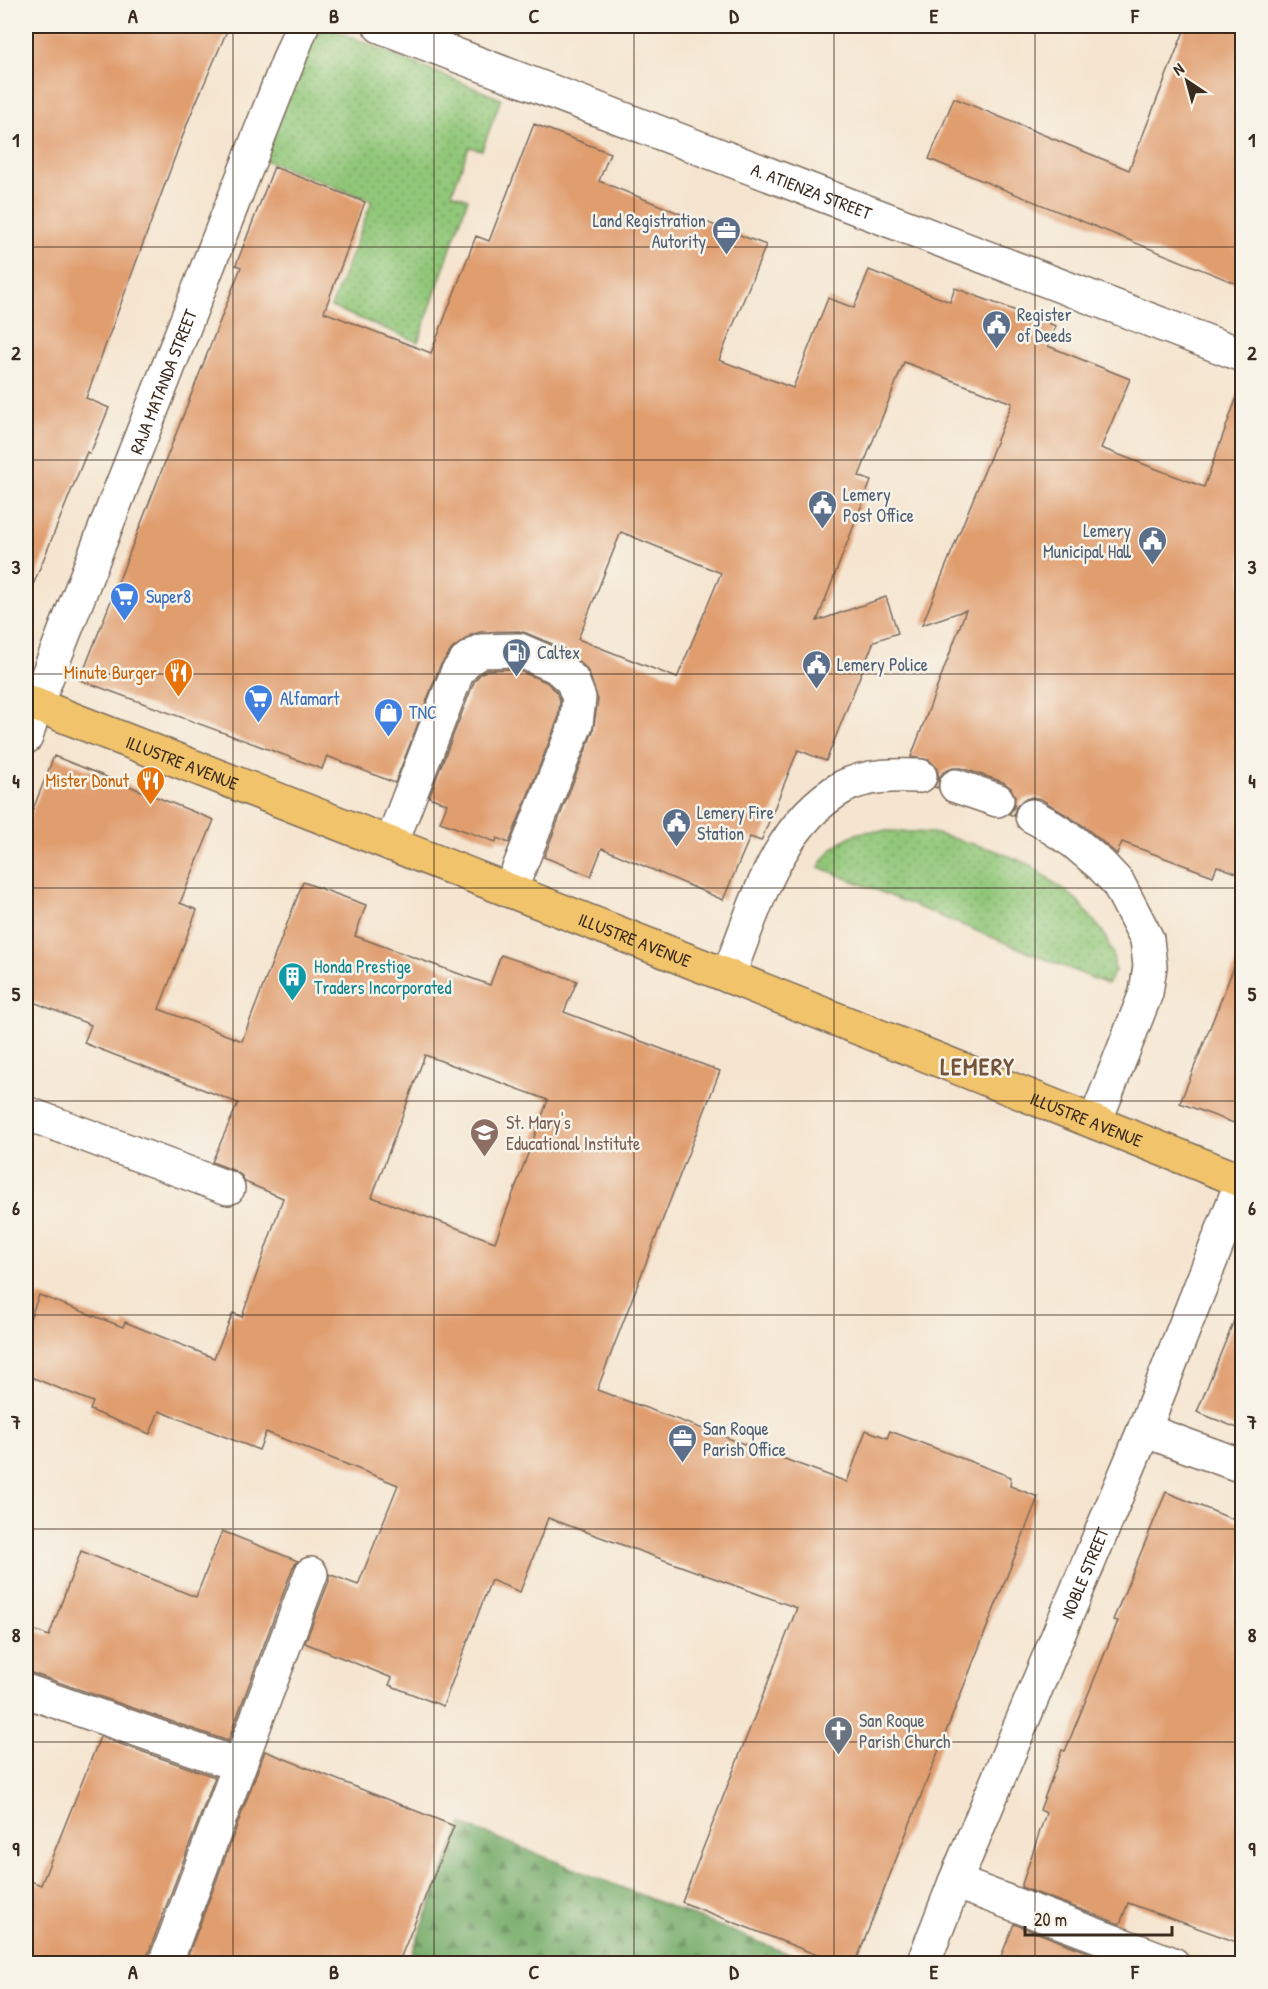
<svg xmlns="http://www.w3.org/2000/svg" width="1268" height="1989" font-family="'Patrick Hand',sans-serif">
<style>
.grass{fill:url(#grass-dots);stroke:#66784c;stroke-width:1.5}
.forest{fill:url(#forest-firs);stroke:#586b44;stroke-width:1.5}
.building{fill:#e09d6e;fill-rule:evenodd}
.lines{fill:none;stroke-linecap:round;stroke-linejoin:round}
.minor-casing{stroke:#7c6b5c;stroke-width:36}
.major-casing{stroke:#7c6b5c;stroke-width:36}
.minor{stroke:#fff;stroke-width:33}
.major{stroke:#f1c36a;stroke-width:33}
.grid{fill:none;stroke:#3b2a1e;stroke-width:1.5;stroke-opacity:0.55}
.labels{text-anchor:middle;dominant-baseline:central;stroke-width:5;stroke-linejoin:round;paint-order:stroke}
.street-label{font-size:18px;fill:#3b2a1e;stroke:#f7f3e8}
.service-label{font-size:18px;fill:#4e5e75;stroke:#f7f3e8;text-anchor:start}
.shop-label{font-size:18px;fill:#366cbe;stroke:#f7f3e8;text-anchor:start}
.food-label{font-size:18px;fill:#c56008;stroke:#f7f3e8;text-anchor:end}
.culture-label{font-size:18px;fill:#0d838f;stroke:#f7f3e8;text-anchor:start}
.education-label{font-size:18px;fill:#785e54;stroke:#f7f3e8;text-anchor:start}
.worship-label{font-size:18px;fill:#5b616d;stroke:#f7f3e8;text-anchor:start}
.district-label{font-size:24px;font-weight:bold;letter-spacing:1.5px;fill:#75523a;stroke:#f7f3e8}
.neatline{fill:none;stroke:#3b2a1e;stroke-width:2}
.grid-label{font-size:20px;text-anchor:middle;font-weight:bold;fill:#3b2a1e}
</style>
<defs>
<pattern id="grass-dots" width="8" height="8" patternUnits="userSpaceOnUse" patternTransform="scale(1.5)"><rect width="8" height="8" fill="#91c779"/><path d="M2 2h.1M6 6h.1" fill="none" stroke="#78a263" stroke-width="1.8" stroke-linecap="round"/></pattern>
<pattern id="forest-firs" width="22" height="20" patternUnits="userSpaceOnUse" patternTransform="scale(1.5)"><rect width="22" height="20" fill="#74ac69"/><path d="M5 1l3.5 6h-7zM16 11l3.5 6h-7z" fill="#608c56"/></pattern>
</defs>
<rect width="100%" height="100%" fill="#f7f3e8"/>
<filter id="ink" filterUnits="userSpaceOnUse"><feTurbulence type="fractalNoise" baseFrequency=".0167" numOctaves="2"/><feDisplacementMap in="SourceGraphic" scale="12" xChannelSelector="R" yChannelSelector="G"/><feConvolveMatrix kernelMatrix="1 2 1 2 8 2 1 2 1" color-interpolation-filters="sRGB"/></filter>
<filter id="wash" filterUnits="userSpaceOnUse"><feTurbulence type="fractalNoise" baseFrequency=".008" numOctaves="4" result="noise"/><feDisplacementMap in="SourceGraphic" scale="24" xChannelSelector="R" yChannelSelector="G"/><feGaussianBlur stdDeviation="1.35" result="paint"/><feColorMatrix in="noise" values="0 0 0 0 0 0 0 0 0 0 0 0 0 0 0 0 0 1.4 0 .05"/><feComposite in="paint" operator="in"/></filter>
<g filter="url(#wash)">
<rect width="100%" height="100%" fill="#f5e5d0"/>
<g class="grass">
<path d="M332 29 501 99 482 150 469 147 452 193 468 199 418 342 331 307 372 201 264 160 309 39 320 32Z"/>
<path d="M893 831 933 833 994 850 1029 864 1076 899 1103 932 1113 954 1115 971 1107 984 819 867C827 852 841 838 859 833 869 830 882 831 893 831Z"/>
</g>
<path class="forest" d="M462 1824 812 1963H408Z"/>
<g id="blocks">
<g class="building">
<path d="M26 26H229L189 119 86 398 109 408 90 454 87 452 27 600 26 599Z"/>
<path d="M1186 26H1242V286L929 159 954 98 1129 170Z"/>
<path d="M534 124 610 153 599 181 706 224V222L766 245 719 360 793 388 828 298 854 308 869 270 950 302 955 288 1056 326 1048 346 1130 379 1101 448 1204 487 1238 394H1242V875L1217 866 1213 876 1122 842 1117 854 1084 826 1041 799 1032 797 1023 800 1016 807 1013 816 1009 814 1014 807 1015 797 1011 788 1003 782 962 768H953L943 772 939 779 938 788 934 787 939 777 936 767 929 760 911 757 966 610 922 625 1012 403 904 362 859 476 871 481 817 621 886 597 898 633 874 641 826 761 798 750 761 841 750 837 723 900 602 848 591 876 544 857 593 731 598 700 589 673 584 666 564 649 526 633 519 631 480 632 471 635 452 649 440 666 395 783 327 756 322 769 80 680 241 267 236 265 274 167 365 202 324 312 431 353 476 236 489 241ZM621 532 721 573 677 678 578 639Z"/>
<path d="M515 669 546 682 556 691 560 700 558 719 509 843 497 838 496 842 440 822 447 804 429 797 474 682 480 674 487 670Z"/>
<path d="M54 756 214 820 180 903 197 910 159 1009 242 1041 303 882 366 905 355 936 490 985 501 955 577 981 564 1012 720 1071 597 1390 847 1482 866 1430 887 1438 890 1431 1011 1477 1010 1486 1038 1497 855 1964H840L682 1902 797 1608 548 1518 520 1592 491 1580 443 1706 389 1685 392 1678 305 1643 329 1581V1574L358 1585 398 1485 266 1432 259 1450 159 1411 150 1434 90 1410 93 1402 26 1375V1329L39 1295 123 1327 125 1322 214 1358 233 1313 242 1317 283 1198 245 1182 242 1176 235 1171 212 1162 238 1103 84 1043 91 1025 26 999V827ZM425 1055 548 1100 495 1242 372 1197Z"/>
<path d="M1240 952H1242V1126L1180 1103Z"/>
<path d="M1241 1303H1242V1430L1197 1412Z"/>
<path d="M1166 1492 1242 1523V1944L1128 1903 1120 1924 1021 1887 1046 1813 1040 1810 1062 1750 1065 1751 1118 1621 1113 1620Z"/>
<path d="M222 1531 298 1561 293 1567 228 1741 32 1673H26V1627L49 1636 81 1551 196 1597Z"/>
<path d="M100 1737 215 1777 147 1957V1964H26V1879L41 1885Z"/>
<path d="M265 1751 454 1826 398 1964H185Z"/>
<path d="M1014 1924 1106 1959 1105 1964H998Z"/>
</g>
</g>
</g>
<g filter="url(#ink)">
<use href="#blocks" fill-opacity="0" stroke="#7c6b5c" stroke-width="1.5"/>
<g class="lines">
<defs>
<g id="minor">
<path id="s1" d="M380 26 1242 355"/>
<path id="s2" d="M26 737 36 705 302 26"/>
<path d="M956 786 997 800"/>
<path d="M1032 816 1045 823 1074 842 1101 865 1118 883 1147 939 1150 966 1146 993 1095 1122"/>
<path d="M391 844 457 673 467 660 481 651 519 650 556 666 572 680 579 698 576 724 510 891"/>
<path d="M728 976C755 909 776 825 843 787 866 775 895 775 920 776"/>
<path d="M26 1113 228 1188"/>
<path d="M1144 1430 1242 1466"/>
<path d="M26 1691 239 1765"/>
<path d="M955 1882 1173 1964"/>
<path d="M165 1964 311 1574"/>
<path id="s3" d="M923 1964 955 1882 1144 1430 1242 1181"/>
</g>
<g id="major">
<path id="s4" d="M26 701 728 976 1242 1181"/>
</g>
</defs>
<use href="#minor" class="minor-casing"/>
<use href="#major" class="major-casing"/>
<use href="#minor" class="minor"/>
<use href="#major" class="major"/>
</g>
</g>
<path class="grid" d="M233 26V1964M434 26V1964M634 26V1964M834 26V1964M1035 26V1964M26 247H1242M26 460H1242M26 674H1242M26 888H1242M26 1101H1242M26 1315H1242M26 1529H1242M26 1742H1242"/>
<defs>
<symbol id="office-pin" viewBox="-11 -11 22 30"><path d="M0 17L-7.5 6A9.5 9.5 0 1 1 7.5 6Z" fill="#5c6f8a" stroke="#f7f3e8"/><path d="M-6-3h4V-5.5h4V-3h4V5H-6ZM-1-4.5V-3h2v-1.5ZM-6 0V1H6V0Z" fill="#fff"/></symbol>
<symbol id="civic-pin" viewBox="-11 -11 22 30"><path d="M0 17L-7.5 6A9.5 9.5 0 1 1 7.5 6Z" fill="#5c6f8a" stroke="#f7f3e8"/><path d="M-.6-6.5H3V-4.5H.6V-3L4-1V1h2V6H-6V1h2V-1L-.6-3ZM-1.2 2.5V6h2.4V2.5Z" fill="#fff"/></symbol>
<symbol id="supermarket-pin" viewBox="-11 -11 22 30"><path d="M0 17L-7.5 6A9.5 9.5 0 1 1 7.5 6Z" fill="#3f7fe0" stroke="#f7f3e8"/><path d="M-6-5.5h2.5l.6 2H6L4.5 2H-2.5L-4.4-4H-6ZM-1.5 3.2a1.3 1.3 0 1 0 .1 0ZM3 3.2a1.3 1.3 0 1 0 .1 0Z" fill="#fff"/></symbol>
<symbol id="fuel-pin" viewBox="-11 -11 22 30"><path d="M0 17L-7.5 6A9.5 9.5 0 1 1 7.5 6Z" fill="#5c6f8a" stroke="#f7f3e8"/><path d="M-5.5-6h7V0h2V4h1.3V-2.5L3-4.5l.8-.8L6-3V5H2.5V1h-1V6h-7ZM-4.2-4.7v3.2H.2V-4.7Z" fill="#fff"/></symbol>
<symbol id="restaurant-pin" viewBox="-11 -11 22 30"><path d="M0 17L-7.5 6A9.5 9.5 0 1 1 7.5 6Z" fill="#e8710a" stroke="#f7f3e8"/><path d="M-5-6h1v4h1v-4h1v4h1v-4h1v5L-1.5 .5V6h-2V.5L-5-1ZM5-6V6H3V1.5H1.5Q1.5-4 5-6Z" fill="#fff"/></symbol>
<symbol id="shop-pin" viewBox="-11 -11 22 30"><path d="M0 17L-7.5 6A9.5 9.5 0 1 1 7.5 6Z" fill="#3f7fe0" stroke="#f7f3e8"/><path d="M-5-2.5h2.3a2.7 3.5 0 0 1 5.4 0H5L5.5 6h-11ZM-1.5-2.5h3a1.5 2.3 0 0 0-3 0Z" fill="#fff"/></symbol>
<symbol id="building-pin" viewBox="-11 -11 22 30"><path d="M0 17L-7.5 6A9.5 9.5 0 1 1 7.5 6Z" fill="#0f9aa8" stroke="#f7f3e8"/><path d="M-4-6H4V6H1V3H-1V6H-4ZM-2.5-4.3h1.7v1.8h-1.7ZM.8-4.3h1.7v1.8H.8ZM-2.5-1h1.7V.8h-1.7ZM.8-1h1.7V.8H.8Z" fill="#fff"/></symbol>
<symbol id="school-pin" viewBox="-11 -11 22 30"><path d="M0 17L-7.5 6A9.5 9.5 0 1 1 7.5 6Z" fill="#8d6e63" stroke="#f7f3e8"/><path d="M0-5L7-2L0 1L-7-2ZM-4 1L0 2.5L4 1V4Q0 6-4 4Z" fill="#fff"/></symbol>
<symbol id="church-pin" viewBox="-11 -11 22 30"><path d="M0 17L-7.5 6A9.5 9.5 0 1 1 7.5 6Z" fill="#6b7280" stroke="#f7f3e8"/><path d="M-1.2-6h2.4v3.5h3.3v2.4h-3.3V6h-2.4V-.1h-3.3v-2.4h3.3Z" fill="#fff"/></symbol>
</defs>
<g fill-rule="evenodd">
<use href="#office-pin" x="710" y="214" width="33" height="45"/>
<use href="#civic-pin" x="980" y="308" width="33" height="45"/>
<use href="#civic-pin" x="806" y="488" width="33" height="45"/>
<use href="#civic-pin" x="1136" y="524" width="33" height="45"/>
<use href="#supermarket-pin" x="108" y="580" width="33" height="45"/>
<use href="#fuel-pin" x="500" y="636" width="33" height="45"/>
<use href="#civic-pin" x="800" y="648" width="33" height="45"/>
<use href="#restaurant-pin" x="162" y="656" width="33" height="45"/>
<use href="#supermarket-pin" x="242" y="682" width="33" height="45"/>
<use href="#shop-pin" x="372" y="696" width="33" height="45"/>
<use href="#restaurant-pin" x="134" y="764" width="33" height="45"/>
<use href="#civic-pin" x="660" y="806" width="33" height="45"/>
<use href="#building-pin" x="276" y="960" width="33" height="45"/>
<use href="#school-pin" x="468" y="1116" width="33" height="45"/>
<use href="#office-pin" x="666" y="1422" width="33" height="45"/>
<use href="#church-pin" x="822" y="1714" width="33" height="45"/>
</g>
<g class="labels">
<g class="street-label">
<text stroke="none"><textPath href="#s1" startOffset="462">A. ATIENZA STREET</textPath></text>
<text stroke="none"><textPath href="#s2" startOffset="381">RAJA MATANDA STREET</textPath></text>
<text stroke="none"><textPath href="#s4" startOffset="168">ILLUSTRE AVENUE</textPath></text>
<text stroke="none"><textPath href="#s4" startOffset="654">ILLUSTRE AVENUE</textPath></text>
<text stroke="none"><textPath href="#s4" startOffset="1140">ILLUSTRE AVENUE</textPath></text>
<text stroke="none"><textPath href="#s3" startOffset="423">NOBLE STREET</textPath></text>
</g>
<g class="service-label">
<text x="706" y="220" text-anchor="end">Land Registration<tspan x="706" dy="21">Autority</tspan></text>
<text x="1017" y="314">Register<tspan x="1017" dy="21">of Deeds</tspan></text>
<text x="843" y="494">Lemery<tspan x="843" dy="21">Post Office</tspan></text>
<text x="1131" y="530" text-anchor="end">Lemery<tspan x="1131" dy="21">Municipal Hall</tspan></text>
<text x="537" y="652">Caltex</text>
<text x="837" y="664">Lemery Police</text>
<text x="697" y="812">Lemery Fire<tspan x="697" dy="21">Station</tspan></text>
<text x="703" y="1428">San Roque<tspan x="703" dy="21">Parish Office</tspan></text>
</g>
<g class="shop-label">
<text x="146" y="596">Super8</text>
<text x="280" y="698">Alfamart</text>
<text x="409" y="712">TNC</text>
</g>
<g class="food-label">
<text x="157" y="672">Minute Burger</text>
<text x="129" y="780">Mister Donut</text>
</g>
<g class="culture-label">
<text x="314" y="966">Honda Prestige<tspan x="314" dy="21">Traders Incorporated</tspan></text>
</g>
<g class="education-label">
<text x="506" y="1122">St. Mary's<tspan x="506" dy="21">Educational Institute</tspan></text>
</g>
<g class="worship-label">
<text x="859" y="1720">San Roque<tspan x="859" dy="21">Parish Church</tspan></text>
</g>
<g class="district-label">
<text x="978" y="1066">LEMERY</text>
</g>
</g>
<rect width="1268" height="1989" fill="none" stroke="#f7f3e8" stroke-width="66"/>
<g transform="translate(1187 81) rotate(324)" stroke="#f7f3e8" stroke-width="4.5" paint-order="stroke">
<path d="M0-4.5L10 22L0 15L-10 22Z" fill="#3b2a1e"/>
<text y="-9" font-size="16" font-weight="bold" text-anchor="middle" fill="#3b2a1e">N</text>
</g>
<path d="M1025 1926v9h147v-9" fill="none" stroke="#3b2a1e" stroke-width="3"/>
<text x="1034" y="1926" font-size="18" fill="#3b2a1e" stroke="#f7f3e8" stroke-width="4.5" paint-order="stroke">20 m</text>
<rect x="33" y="33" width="1202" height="1923" class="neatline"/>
<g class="grid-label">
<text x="133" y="23">A</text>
<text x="334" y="23">B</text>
<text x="534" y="23">C</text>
<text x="734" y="23">D</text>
<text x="934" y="23">E</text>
<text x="1135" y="23">F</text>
<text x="16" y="147">1</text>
<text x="1252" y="147">1</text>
<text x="16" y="360">2</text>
<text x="1252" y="360">2</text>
<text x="16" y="574">3</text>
<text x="1252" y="574">3</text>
<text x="16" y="788">4</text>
<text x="1252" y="788">4</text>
<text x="16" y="1001">5</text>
<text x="1252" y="1001">5</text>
<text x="16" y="1215">6</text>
<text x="1252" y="1215">6</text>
<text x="16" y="1429">7</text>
<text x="1252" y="1429">7</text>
<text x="16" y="1642">8</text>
<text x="1252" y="1642">8</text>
<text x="16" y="1856">9</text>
<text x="1252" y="1856">9</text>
<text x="133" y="1979">A</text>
<text x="334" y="1979">B</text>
<text x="534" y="1979">C</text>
<text x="734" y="1979">D</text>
<text x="934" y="1979">E</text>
<text x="1135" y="1979">F</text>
</g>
</svg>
